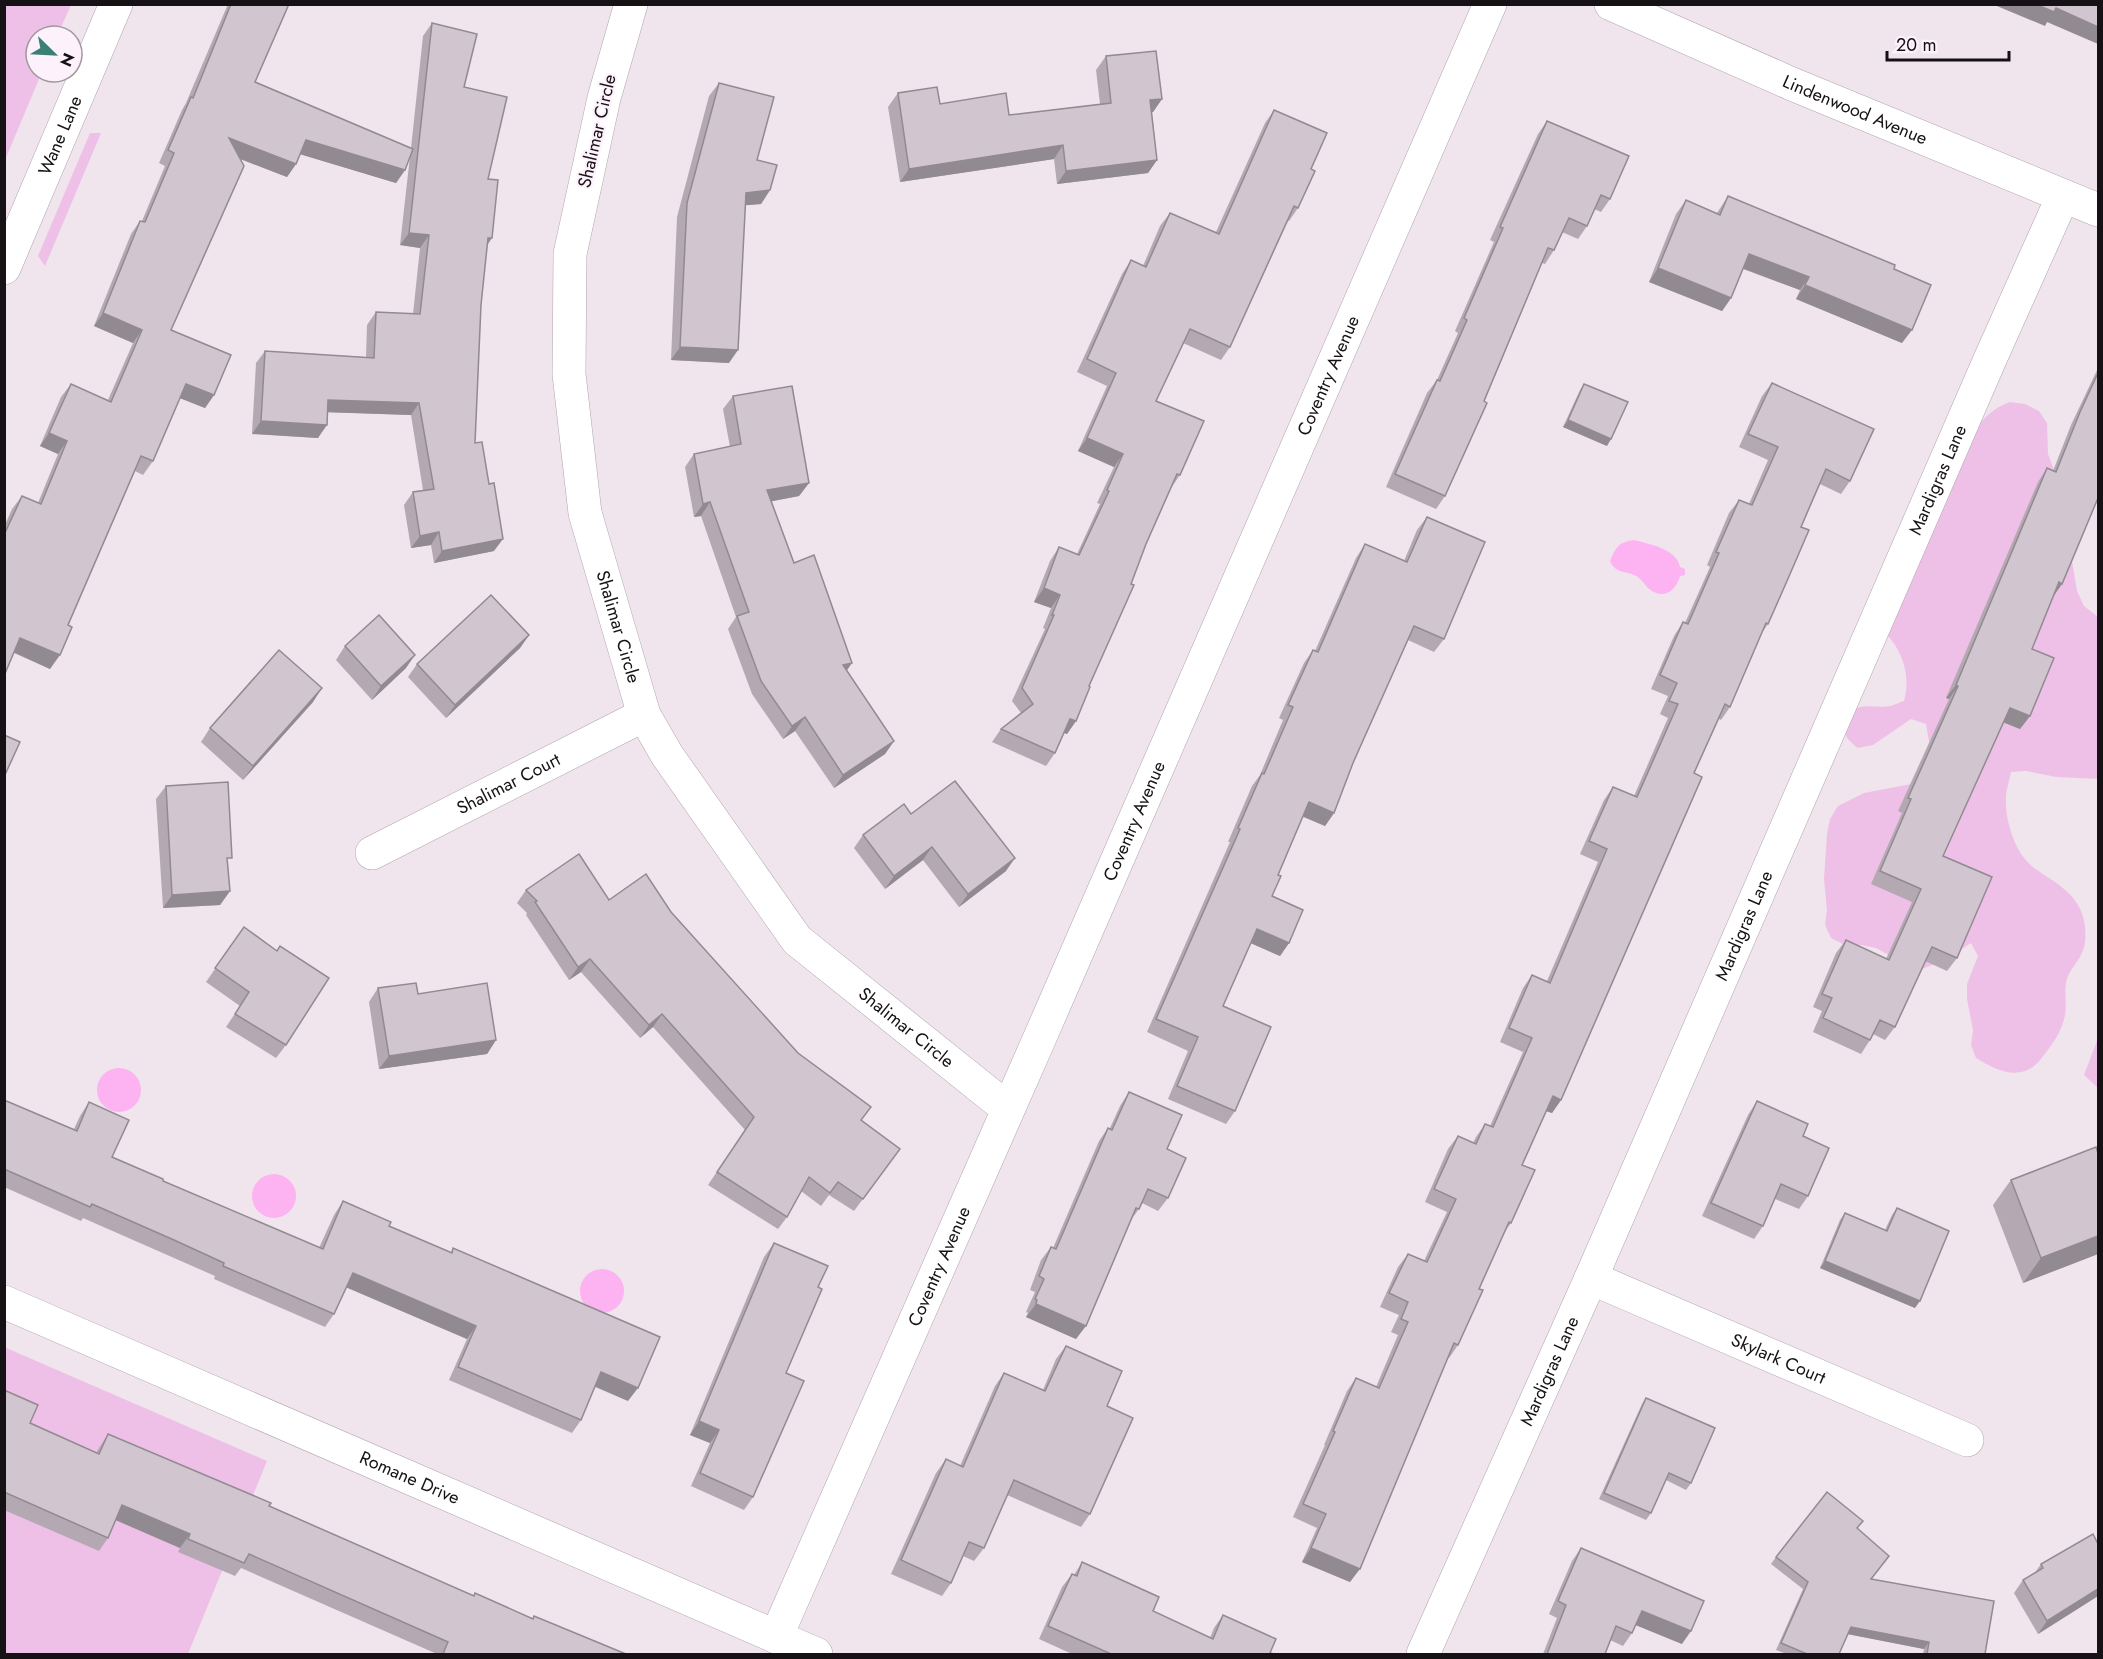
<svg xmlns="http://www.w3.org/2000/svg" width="2103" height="1659" font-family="Jost,sans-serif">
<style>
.green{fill:#efc0e7}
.water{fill:#fdb2f2}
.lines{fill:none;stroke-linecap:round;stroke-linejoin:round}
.street-casing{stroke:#b0a5ae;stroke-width:34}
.secondary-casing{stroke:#b0a5ae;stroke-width:34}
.street{stroke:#fff;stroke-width:33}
.secondary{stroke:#fff;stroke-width:33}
.wall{fill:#b4a9b2}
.shaded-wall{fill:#928a91}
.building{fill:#d1c5cf;stroke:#928a91;stroke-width:1.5}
.labels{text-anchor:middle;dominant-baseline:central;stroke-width:4.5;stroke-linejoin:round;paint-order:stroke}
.street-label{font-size:18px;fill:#151114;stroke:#fdf1fb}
</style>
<rect width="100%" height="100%" fill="#f0e4ed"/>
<g class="green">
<path d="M5 5H71L57 36H36V72H42L5 160Z"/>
<path d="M90 133H101L45 266 38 256Z"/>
<path d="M2010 402 2025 404 2039 411 2047 423 2048 454 2059 483 2077 591 2084 606 2098 617V779L2056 777 2026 771 2011 772C2009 782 2005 793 2006 803 2006 821 2014 846 2025 859 2030 866 2039 871 2046 876 2073 893 2088 909 2085 942 2083 960 2069 967 2066 983 2064 993 2067 1005 2065 1015 2062 1032 2051 1046 2041 1059 2022 1083 1997 1071 1976 1058L1971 1045 1973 1030 1967 999V984L1978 956 1971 943 1945 960 1917 971 1876 948 1861 945H1845L1831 938 1825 925 1827 910 1824 879 1827 834 1830 819 1838 806 1864 793 1922 782 1931 753 1926 724 1911 719 1873 745 1858 748C1849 741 1840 733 1845 721 1855 699 1873 709 1890 706 1895 705 1900 702 1904 701 1911 676 1903 650 1884 632L1964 444C1979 425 1986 411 2010 402Z"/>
<path d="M2098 1038V1088L2084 1075Z"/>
<path d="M4 1347 267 1461 188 1654H5Z"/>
</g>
<g class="water">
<path d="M1634 540C1649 544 1677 549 1680 567L1685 569V575L1680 576C1675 593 1662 600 1648 588 1644 584 1642 580 1638 577 1627 570 1616 575 1610 561 1616 547 1619 542 1634 540Z"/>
<circle cx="119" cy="1090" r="22"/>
<circle cx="274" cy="1196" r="22"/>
<circle cx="602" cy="1291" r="22"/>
</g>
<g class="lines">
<defs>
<g id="street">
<path id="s1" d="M631 4 604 98 570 254 569 374 585 513 644 715 667 755 797 940 1008 1109"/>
<path id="s2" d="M4 268 116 4"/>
<path id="s3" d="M372 853 644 715"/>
<path id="s4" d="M1591 1278 1967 1440"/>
<path id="s5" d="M4 1302 816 1654"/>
<path id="s6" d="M776 1637 1041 1035 1490 4"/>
<path id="s7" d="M1423 1654 1591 1278 1991 357 2063 196"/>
</g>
<g id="secondary">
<path id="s8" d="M1611 4 1792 84 2098 210"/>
</g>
</defs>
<use href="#street" class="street-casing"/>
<use href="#secondary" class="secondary-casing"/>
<use href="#street" class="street"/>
<use href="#secondary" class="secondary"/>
</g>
<g class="wall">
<path d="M228 4H289L255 82 411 148 423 36 432 23 464 87 488 179 487 246 481 305 475 443 494 551 434 563 431 545 411 548 404 505 413 492 423 490 411 415 328 412 318 438 252 434 256 363 265 351 366 357 367 325 376 312 413 314 420 248 400 245 410 156 405 170 396 183 300 154 296 164 287 177 240 159 171 330 214 395 205 408 180 398 153 461 143 475 135 471 68 625 50 669 14 653 4 676V527L12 509 22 496 38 503 58 454 40 446 61 397 71 384 108 400 133 343 94 326 131 234 140 221H142L165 166 159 163 182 110 186 103Z"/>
<path d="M1106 56 1162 99 1153 112H1152L1157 160 1148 173 1057 184 1054 159 900 182 888 107 898 93 940 104 1009 115 1100 104 1096 70Z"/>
<path d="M719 83 757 160 770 190 761 204 746 205 729 363 671 360 677 217 709 96Z"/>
<path d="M1274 110 1311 169 1298 208 1289 221H1288L1230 347 1221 360 1183 343 1156 401 1180 475 1171 488 1146 544 1089 686 1076 721 1067 734 1064 733 1055 753 1046 766 992 742 1001 729 1021 713 1012 701 1045 629 1043 628 1051 608 1034 602 1050 561 1059 547 1077 554 1100 504 1097 503 1114 467 1078 451 1107 386 1077 372 1122 274 1131 260 1143 266 1160 226 1170 213 1216 232 1265 123Z"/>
<path d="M1547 121 1610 199 1601 212 1594 209 1587 226 1578 239 1562 232 1554 250 1545 264 1542 263 1445 496 1436 509 1386 487 1427 393 1437 380 1458 333 1455 331 1494 242 1490 240 1538 134Z"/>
<path d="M1728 196 1894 269 1902 343 1796 299 1800 290 1743 269 1731 298 1722 311 1649 282 1676 214 1686 200 1717 213Z"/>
<path d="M2098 368V498L2062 584 2053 596 2032 649 2030 716 2020 729 2003 722 1943 856 1957 958 1947 971 1925 961 1895 1027 1885 1040 1873 1034 1870 1040 1861 1054 1813 1032 1822 1011 1813 1007 1836 953 1846 940 1886 959 1912 902 1871 884 1902 813 1898 811 1949 699 1946 698 2038 482 2047 468 2053 471 2071 425Z"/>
<path d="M1772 383 1850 481 1841 494 1820 484 1801 527 1768 624 1761 634 1730 707 1721 720 1719 719 1694 773 1561 1100 1552 1113 1546 1111 1522 1165 1511 1223 1503 1234 1479 1289 1458 1345 1449 1358H1448L1350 1582 1302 1562 1317 1528 1293 1517 1325 1445H1324L1347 1391 1356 1378 1376 1387 1398 1335 1391 1332 1399 1315 1380 1307 1398 1267 1408 1254 1424 1261 1447 1212 1425 1202 1448 1149 1458 1136 1473 1143 1476 1137 1485 1124 1490 1126 1523 1052 1500 1042 1523 988 1532 975 1547 981 1598 862 1580 854 1604 800 1613 787 1634 796 1668 718 1660 714 1668 696 1651 689 1674 636 1683 622 1685 623 1710 567 1707 565 1729 513 1739 500 1749 504 1768 460 1739 447 1762 396Z"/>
<path d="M1584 384 1607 446 1563 427 1580 390Z"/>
<path d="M733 396 809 483 799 496 771 501 794 563 847 671 894 741 885 754 834 788 795 731 783 739 752 694 728 629 736 617 701 516 694 517 685 467 694 454 730 447 723 409Z"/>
<path d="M1427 517 1444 639 1434 652 1408 640 1353 763 1334 813 1325 826 1303 817 1278 875 1272 896 1289 943 1280 956 1251 943 1223 1006 1235 1111 1226 1124 1168 1099 1188 1051 1147 1032 1230 842H1228L1252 786 1260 775 1283 720 1279 718 1304 663 1313 650 1315 651 1356 558 1365 544 1404 561 1417 530Z"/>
<path d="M529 635 520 648 446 718 408 677 417 664Z"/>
<path d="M345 646 406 668 372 700 336 660Z"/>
<path d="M313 702 243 780 201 742 210 728Z"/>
<path d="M166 786 228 864 230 891 220 905 163 908 156 799Z"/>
<path d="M911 814 1006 871 959 907 923 860 885 889 854 848 863 835Z"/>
<path d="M526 890 609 900 671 912 798 1053 861 1121 900 1149 854 1211 829 1195 821 1206 801 1191 787 1217 778 1229 708 1185 745 1130 653 1027 640 1038 581 972 569 980 526 915 527 913 517 903Z"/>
<path d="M244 927 286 1045 276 1058 226 1027 240 1006 206 982Z"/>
<path d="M378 988 418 994 496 1040 487 1054 379 1069 369 1002Z"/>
<path d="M1129 1092 1167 1149 1168 1198 1158 1211 1142 1203 1139 1209 1130 1221 1076 1339 1026 1317 1028 1313 1026 1312 1035 1292 1030 1290 1041 1260 1051 1247 1053 1248 1099 1141 1108 1128H1110L1120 1106Z"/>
<path d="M4 1100 74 1129 80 1116 89 1102 112 1157 163 1181 319 1248 334 1215 343 1201 389 1226 451 1252 453 1248 628 1401 595 1387 581 1420 572 1433 449 1380 467 1339 346 1287 334 1314 325 1327 214 1279 215 1276 165 1254 83 1218 81 1221 4 1187Z"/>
<path d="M1757 1101 1803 1136 1808 1196 1799 1209 1775 1199 1763 1226 1754 1239 1702 1216 1748 1115Z"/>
<path d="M2098 1153V1254L2023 1283 1993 1205 2011 1180Z"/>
<path d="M1897 1208 1915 1308 1820 1268 1840 1220 1845 1213 1885 1230 1892 1215Z"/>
<path d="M774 1243 818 1287 786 1373 753 1497 744 1510 691 1486 710 1443 690 1435 764 1257Z"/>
<path d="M1066 1346 1107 1406 1090 1514 1081 1527 1007 1495 984 1548 974 1561 963 1556 951 1583 942 1596 891 1574 936 1473 946 1459 960 1466 995 1386 1004 1373 1043 1390 1056 1359Z"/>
<path d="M4 1390 30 1423 96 1453 99 1448 108 1434 473 1596 475 1593 532 1619 534 1616 626 1654H437L241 1568 235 1576 178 1552 180 1548 116 1520 108 1538 99 1551 4 1510Z"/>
<path d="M1646 1398 1691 1483 1686 1490 1666 1480 1651 1513 1646 1520 1599 1499 1642 1404Z"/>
<path d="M1857 1528 1871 1579 1985 1654H1923L1924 1649 1848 1634 1839 1654H1787L1776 1650 1803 1589 1771 1564 1776 1557Z"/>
<path d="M2098 1544V1596L2038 1634 2014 1593 2023 1580 2034 1574 2041 1564Z"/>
<path d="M1581 1548 1682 1644 1636 1625 1632 1633 1623 1646 1610 1640 1605 1654H1543L1557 1618 1549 1614 1572 1561Z"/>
<path d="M1082 1562 1153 1611 1210 1638 1214 1628 1223 1615 1270 1653 1274 1654H1072L1039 1639 1062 1587 1072 1574 1074 1575Z"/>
</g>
<g class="shaded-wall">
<path d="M1992 4H2035L2056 8 2098 27V44L2047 22 2045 26Z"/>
<path d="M1162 99 1153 112 1141 114 1150 100Z"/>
<path d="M229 138 296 164 287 177 220 151Z"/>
<path d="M306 140 405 170 396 183 296 153Z"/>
<path d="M1063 145 1054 159 900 182 909 169Z"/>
<path d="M1157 160 1148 173 1057 184 1066 171Z"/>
<path d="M770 190 761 204 737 206 746 193Z"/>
<path d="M409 233 429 235 420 248 400 245Z"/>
<path d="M488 238H492L483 251Z"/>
<path d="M1749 254 1809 277 1800 290 1739 267Z"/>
<path d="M1658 268 1731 298 1722 311 1649 282Z"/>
<path d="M1805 285 1912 330 1902 343 1796 299Z"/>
<path d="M103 313 142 330 133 343 94 326Z"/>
<path d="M680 347 738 350 729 363 671 360Z"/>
<path d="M186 384 214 395 205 408 177 397Z"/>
<path d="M328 400 419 403 411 415 320 412Z"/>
<path d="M1568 420 1611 439 1607 446 1563 427Z"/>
<path d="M261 421 327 425 318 438 252 434Z"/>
<path d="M49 433 67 441 58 454 40 446Z"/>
<path d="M1087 438 1123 454 1114 467 1078 451Z"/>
<path d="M809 483 799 496 758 504 767 490Z"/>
<path d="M710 502 701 516 694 517 703 504Z"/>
<path d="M439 532 431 545 411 548 420 536Z"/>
<path d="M503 539 494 551 434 563 442 551Z"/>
<path d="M2059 582 2062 584 2053 597Z"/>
<path d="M1044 588 1060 595 1051 608 1034 602Z"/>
<path d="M529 635 520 648 446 718 455 705Z"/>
<path d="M20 638 60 655 50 669 11 651Z"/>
<path d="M415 655 406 668 372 700 381 686Z"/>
<path d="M852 663 843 676V665Z"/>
<path d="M1956 685 1958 686 1949 699 1946 698Z"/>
<path d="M322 688 313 702 243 780 253 766Z"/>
<path d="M2010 708 2030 716 2020 729 2000 721Z"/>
<path d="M805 717 795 731 783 739 792 726Z"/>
<path d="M1070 719 1076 721 1067 734 1061 732Z"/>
<path d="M894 741 885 754 834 788 843 775Z"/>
<path d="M1309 802 1334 813 1325 826 1300 815Z"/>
<path d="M932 847 923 860 885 889 894 876Z"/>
<path d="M1015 858 1006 871 959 907 968 894Z"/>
<path d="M230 891 220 905 163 908 172 895Z"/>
<path d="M1257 929 1289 943 1280 956 1248 942Z"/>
<path d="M590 959 581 972 569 980 578 967Z"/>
<path d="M662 1014 653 1027 640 1038 649 1025Z"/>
<path d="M496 1040 487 1054 379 1069 389 1056Z"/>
<path d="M1553 1096 1561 1100 1552 1113 1543 1110Z"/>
<path d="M2098 1236V1254L2023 1283 2041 1258Z"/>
<path d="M1825 1261 1920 1301 1915 1308 1820 1268Z"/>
<path d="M353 1273 476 1326 467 1339 343 1286Z"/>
<path d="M1036 1304 1086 1326 1076 1339 1026 1317Z"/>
<path d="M601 1372 638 1388 628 1401 592 1385Z"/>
<path d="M699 1421 719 1430 710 1443 690 1435Z"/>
<path d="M122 1505 190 1534 180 1548 113 1519Z"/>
<path d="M1311 1548 1360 1569 1350 1582 1302 1562Z"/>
<path d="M2098 1589V1596L2038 1634 2047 1621Z"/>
<path d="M1642 1611 1691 1631 1682 1644 1633 1624Z"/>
<path d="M1851 1627 1929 1642 1924 1649 1847 1634Z"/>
</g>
<g class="building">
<path d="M231 4H289L255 82 413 149 405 170 306 140 296 164 229 138 244 166 171 330 231 355 214 395 186 384 153 461 141 456 68 625 72 627 60 655 20 638 4 676V535L22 496 41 504 67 441 49 433 71 384 111 402 142 330 103 313 140 221 145 222 174 153 168 150 191 97 193 98Z"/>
<path d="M2035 4H2098V27L2056 8 2054 12Z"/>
<path d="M432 23 477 34 464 87 507 97 488 179 498 180 492 238H488L481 305 475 443 482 442 489 484 494 483 503 539 442 551 439 532 420 536 413 492 434 489 419 403 328 400 327 425 261 421 265 351 374 358 376 312 420 314 429 235 409 233Z"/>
<path d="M1156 51 1162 99 1150 100 1157 160 1066 171 1063 145 909 169 898 93 937 87 940 104 1006 93 1009 115 1111 103 1106 56Z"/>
<path d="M719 83 774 97 757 160 777 165 770 190 746 193 738 350 680 347 687 203Z"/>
<path d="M1274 110 1327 133 1311 169 1315 171 1298 208 1294 206 1230 347 1190 329 1156 401 1204 421 1180 475 1177 474 1146 544 1131 584 1134 585 1089 686 1090 687 1076 721 1070 719 1055 753 1001 729 1033 704 1022 688 1054 615H1052L1060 595 1044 588 1059 547 1079 555 1109 491 1107 490 1123 454 1087 438 1116 373 1087 359 1131 260 1146 267 1170 213 1219 234Z"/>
<path d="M1547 121 1629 156 1610 199 1601 195 1587 226 1569 218 1554 250 1548 248 1484 401 1487 403 1445 496 1395 474 1437 380 1440 381 1467 320 1464 318 1503 228 1500 227Z"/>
<path d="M1728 196 1895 265 1894 269 1931 285 1912 330 1805 285 1809 277 1749 254 1731 298 1658 268 1686 200 1720 215Z"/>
<path d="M2098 373V498L2062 584 2059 582 2032 649 2054 658 2030 716 2010 708 1943 856 1992 877 1957 958 1932 947 1895 1027 1880 1020 1870 1040 1823 1018 1832 998 1822 994 1846 940 1889 960 1921 889 1880 871 1911 799 1908 798 1958 686 1956 685 2047 468 2056 472 2080 412Z"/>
<path d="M1772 383 1874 429 1850 481 1826 469 1801 527 1809 530 1787 581 1768 624 1766 623 1730 707 1725 704 1694 773 1702 777 1561 1100 1553 1096 1522 1165 1535 1170 1511 1223 1509 1222 1479 1289 1483 1290 1458 1345 1454 1343 1360 1569 1311 1548 1326 1514 1303 1504 1335 1432 1333 1431 1356 1378 1379 1388 1408 1322 1401 1319 1408 1302 1389 1293 1408 1254 1427 1262 1456 1199 1434 1189 1458 1136 1476 1144 1485 1124 1493 1127 1532 1038 1509 1028 1532 975 1550 983 1607 849 1589 841 1613 787 1637 797 1678 704 1669 701 1677 683 1660 675 1683 622 1688 624 1719 553 1716 552 1739 500 1752 505 1778 447 1748 434Z"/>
<path d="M1584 384 1628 402 1611 439 1568 420Z"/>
<path d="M792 386 809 483 767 490 794 563 814 555 852 663 843 665 894 741 843 775 805 717 792 726 761 681 737 616 749 612 710 502 703 504 694 454 741 444 733 396Z"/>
<path d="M1427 517 1485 542 1444 639 1414 626 1353 763 1334 813 1309 802 1278 875 1281 876 1272 896 1303 910 1289 943 1257 929 1223 1006 1271 1027 1235 1111 1177 1086 1198 1037 1156 1019 1240 829 1238 828 1262 773 1264 774 1293 707 1288 705 1313 650 1318 652 1365 544 1407 562Z"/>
<path d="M491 595 529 635 455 705 417 664Z"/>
<path d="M379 615 415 655 381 686 345 646Z"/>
<path d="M279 650 322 688 253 766 210 728Z"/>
<path d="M4 735 20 742 4 777Z"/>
<path d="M955 781 1015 858 968 894 932 847 894 876 863 835 904 804 911 814Z"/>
<path d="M228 782 232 858H227L230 891 172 895 166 786Z"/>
<path d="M579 854 609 900 646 874 671 912 798 1053 871 1107 861 1120 900 1149 863 1199 838 1182 830 1193 809 1177 787 1217 717 1172 754 1117 662 1014 649 1025 590 959 578 967 535 902 537 901 526 890Z"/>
<path d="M244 927 277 951 280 946 329 978 286 1045 235 1014 249 992 215 968Z"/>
<path d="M416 983 418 994 487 983 496 1040 389 1056 378 988Z"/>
<path d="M1129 1092 1182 1115 1167 1149 1186 1158 1168 1198 1148 1189 1139 1209 1136 1208 1086 1326 1036 1304 1037 1300 1035 1299 1044 1279 1039 1276 1051 1247 1056 1249 1108 1128 1112 1130Z"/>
<path d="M4 1100 77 1131 89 1102 129 1120 112 1157 163 1179V1181L323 1249 343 1201 391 1222 389 1226 452 1253 453 1248 660 1337 638 1388 601 1372 581 1420 458 1367 476 1326 353 1273 334 1314 223 1266 224 1263 174 1240 92 1204 90 1207 4 1169Z"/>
<path d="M1757 1101 1808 1124 1803 1136 1829 1148 1808 1196 1781 1184 1763 1226 1711 1203Z"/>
<path d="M2096 1147 2098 1153V1236L2041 1258 2011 1180Z"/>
<path d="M1897 1208 1949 1231 1920 1301 1825 1261 1845 1213 1887 1231Z"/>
<path d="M774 1243 828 1266 818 1287 822 1289 786 1373 804 1381 753 1497 700 1473 719 1430 699 1421Z"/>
<path d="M1066 1346 1122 1371 1107 1406 1133 1418 1090 1514 1014 1480 984 1548 969 1542 951 1583 901 1560 946 1459 963 1467 1004 1373 1045 1391Z"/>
<path d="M4 1390 38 1405 30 1423 99 1454 108 1434 271 1503 269 1506 474 1596 475 1593 533 1619 534 1616 626 1654H443L448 1642 249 1554 244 1563 188 1539 190 1534 122 1505 108 1538 4 1492Z"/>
<path d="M1646 1398 1715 1428 1691 1483 1669 1473 1651 1513 1604 1493Z"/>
<path d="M1827 1492 1863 1521 1857 1528 1889 1556 1871 1579 1994 1601 1985 1654H1927L1929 1642 1851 1627 1839 1654H1807L1781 1643 1808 1582 1776 1557Z"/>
<path d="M2093 1534 2098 1544V1589L2047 1621 2023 1580 2043 1568 2041 1564Z"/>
<path d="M1581 1548 1704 1601 1691 1631 1642 1611 1632 1633 1616 1626 1605 1654H1547L1566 1605 1558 1601Z"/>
<path d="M1082 1562 1159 1597 1153 1611 1213 1639 1223 1615 1276 1639 1270 1653 1274 1654H1111L1048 1626 1072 1574 1077 1576Z"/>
</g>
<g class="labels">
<g class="street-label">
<text stroke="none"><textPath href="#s8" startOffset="266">Lindenwood Avenue</textPath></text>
<text transform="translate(597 131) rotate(-77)">Shalimar Circle</text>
<text stroke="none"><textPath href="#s2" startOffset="144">Wane Lane</textPath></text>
<text stroke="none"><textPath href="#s6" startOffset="1377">Coventry Avenue</textPath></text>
<text stroke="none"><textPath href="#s7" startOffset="1282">Mardigras Lane</textPath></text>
<text stroke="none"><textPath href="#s1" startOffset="636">Shalimar Circle</textPath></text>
<text stroke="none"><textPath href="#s3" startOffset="153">Shalimar Court</textPath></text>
<text stroke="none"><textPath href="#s6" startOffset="891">Coventry Avenue</textPath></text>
<text stroke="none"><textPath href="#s7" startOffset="796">Mardigras Lane</textPath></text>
<text stroke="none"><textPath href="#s1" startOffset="1140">Shalimar Circle</textPath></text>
<text stroke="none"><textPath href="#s6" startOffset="405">Coventry Avenue</textPath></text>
<text stroke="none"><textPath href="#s4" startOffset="204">Skylark Court</textPath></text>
<text stroke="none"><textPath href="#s7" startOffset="310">Mardigras Lane</textPath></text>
<text stroke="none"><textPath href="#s5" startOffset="442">Romane Drive</textPath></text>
</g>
</g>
<rect width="2103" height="1659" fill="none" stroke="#151114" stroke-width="12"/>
<g transform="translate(54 54) rotate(114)"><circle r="28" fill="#fdf1fb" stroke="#a0979f" stroke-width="1.5"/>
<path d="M0-4.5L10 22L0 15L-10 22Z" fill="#3c8075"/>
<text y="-9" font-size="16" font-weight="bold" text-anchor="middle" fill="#151114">N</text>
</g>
<path d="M1887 51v9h122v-9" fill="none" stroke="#151114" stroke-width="3"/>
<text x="1896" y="51" font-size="18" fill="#151114" stroke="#fdf1fb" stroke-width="4.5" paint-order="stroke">20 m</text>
</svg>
